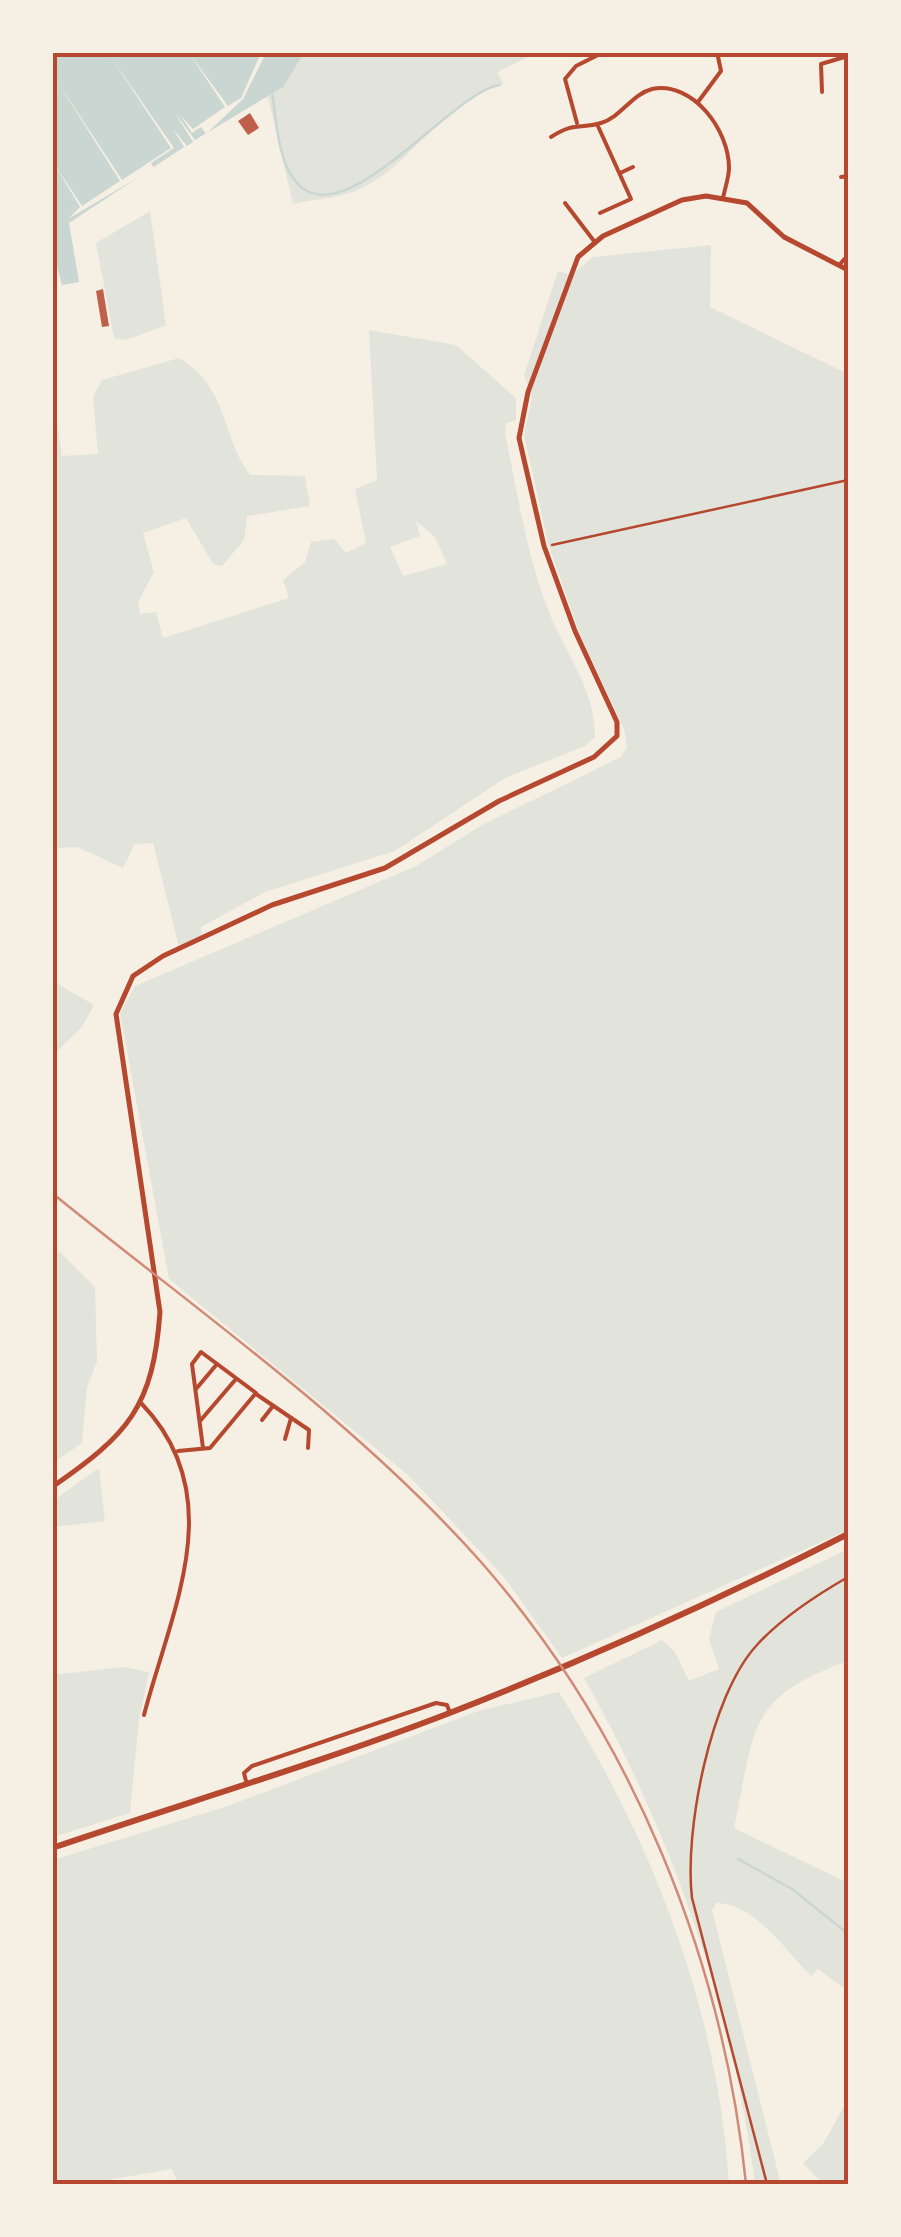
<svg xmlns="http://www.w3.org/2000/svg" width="901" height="2237" font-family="'IBM Plex Serif',serif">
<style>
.green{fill:#e2e4dc;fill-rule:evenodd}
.water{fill:#c9d6d2}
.pier{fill:#f6efe4}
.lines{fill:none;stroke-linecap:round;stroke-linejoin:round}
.stream{stroke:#c9d6d2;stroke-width:2.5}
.building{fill:#bf614a}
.path{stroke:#b5482f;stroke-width:2.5}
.minor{stroke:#b5482f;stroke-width:4}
.tertiary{stroke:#b5482f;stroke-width:5}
.secondary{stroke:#b5482f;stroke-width:6}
.rail{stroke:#cf8b77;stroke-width:2.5}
.neatline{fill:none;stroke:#b5482f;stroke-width:4}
</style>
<rect width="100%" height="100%" fill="#f6efe4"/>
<g class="green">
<path d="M304 53H537L497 72 504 84C442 98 416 162 362 188 343 198 314 199 293 204L267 93 273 94Z"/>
<path d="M150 211 166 325 126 340 114 338 96 243Z"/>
<path d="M711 245 710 307 848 374V1530L562 1658 504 1577 408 1475 169 1279 120 1013 135 986 416 866 482 825 621 757 627 747 624 729 579 632 548 543 524 435 532 397 524 375 558 271 571 275 593 257Z"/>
<path d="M369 330 456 345 516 398V420L506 423 505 433C517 491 526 551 547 607 563 650 596 689 595 737L585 746 505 778 395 851 265 892 201 927 202 939 179 947 153 843 135 844 123 868 77 847 53 848 52 387 62 456 98 454 93 397 102 380 179 358C229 388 220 433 250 475L305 476 310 506 247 516 244 540 222 566 213 564 186 518 143 533 154 572 138 602 140 614 156 612 163 638 289 598 283 580 305 562 311 542 334 539 346 553 366 543 355 489 377 480ZM416 521 435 537 447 564 403 576 390 547 420 536Z"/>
<path d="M53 981 94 1005 82 1027 53 1055Z"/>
<path d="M60 1252 95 1287 97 1361 87 1387 82 1443 53 1463 52 1255Z"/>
<path d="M99 1468 105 1521 53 1527V1501Z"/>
<path d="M848 1549V1661C745 1698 755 1730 734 1828L848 1883V1991L818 1969 811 1976C785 1950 755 1903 716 1903L712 1910 781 2184H755C733 2008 671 1832 584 1678L662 1640 675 1652 689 1681 719 1669 709 1639 716 1612Z"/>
<path d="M123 1667 149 1672 139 1720 130 1813 53 1837V1675Z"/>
<path d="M559 1692C652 1841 718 2008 729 2184H178L172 2169 84 2184H53V1860L228 1806 478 1711Z"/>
<path d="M848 2099V2184H823L803 2163 823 2144Z"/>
</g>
<path class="water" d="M52 53H304L283 87 195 140 175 113 193 142 187 146 173 129 184 147 69 223 79 282 62 285 52 248Z"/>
<g class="pier">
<path d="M108 53 174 148 151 163 154 168 68 219 80 207 53 162 82 206 120 181 53 75 122 180 171 148Z"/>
<path d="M189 53 228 106 241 98 261 53 265 55 243 99 206 134 201 127 192 133 181 116 193 129 225 107Z"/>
</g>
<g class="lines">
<g class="stream">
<path d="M272 92C276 117 277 144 287 167 328 260 449 91 500 85"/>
<path d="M738 1859 792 1889 848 1934"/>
</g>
</g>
<g class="building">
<path d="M250 113 259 128 248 135 238 121Z"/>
<path d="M103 289 109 326 102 327 96 291Z"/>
</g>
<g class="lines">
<g class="path">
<path d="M552 545 848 480"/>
<path d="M767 2184 692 1898C684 1832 710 1697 756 1646 781 1618 815 1596 848 1577"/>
</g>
<g class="minor">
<path d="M706 53V52"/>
<path d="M822 92 821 64 848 56"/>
<path d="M698 102 721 71 717 52"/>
<path d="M577 123 565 79 576 66 604 52"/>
<path d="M597 124 631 199 600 213"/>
<path d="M551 137C576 121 579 130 601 123 621 117 632 94 652 89 693 81 729 130 729 168 729 177 725 188 723 198"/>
<path d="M620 173 633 167"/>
<path d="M841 177 848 176"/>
<path d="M565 203 594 241"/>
<path d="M840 264 848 255"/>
<path d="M196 1389 217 1364"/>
<path d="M256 1394 309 1430 308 1448"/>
<path d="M141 1403C231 1496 172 1608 144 1715"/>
<path d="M262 1420 273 1406"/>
<path d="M200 1421 236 1379"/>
<path d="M285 1439 291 1418"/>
<path d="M178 1451 210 1448 256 1393 201 1352 192 1364 203 1448"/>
<path d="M246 1781 244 1773 252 1766 436 1703 447 1705 450 1713"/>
</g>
<path class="tertiary" d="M52 1487C129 1434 153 1407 160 1312L116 1014 133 976 163 956 272 905 385 868 499 801 594 757 617 736V722L575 631 544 546 519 438 528 392 578 257 603 236 682 200 706 196 747 203 784 237 848 270"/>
<path class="secondary" d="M52 1848C184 1803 317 1764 447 1714 584 1661 718 1600 848 1534"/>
<path class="rail" d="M52 1193C197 1311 357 1422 481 1562 632 1734 723 1958 746 2184"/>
</g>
<rect width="901" height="2237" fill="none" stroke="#f6efe4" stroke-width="110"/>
<rect x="55" y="55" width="791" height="2127" class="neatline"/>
</svg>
